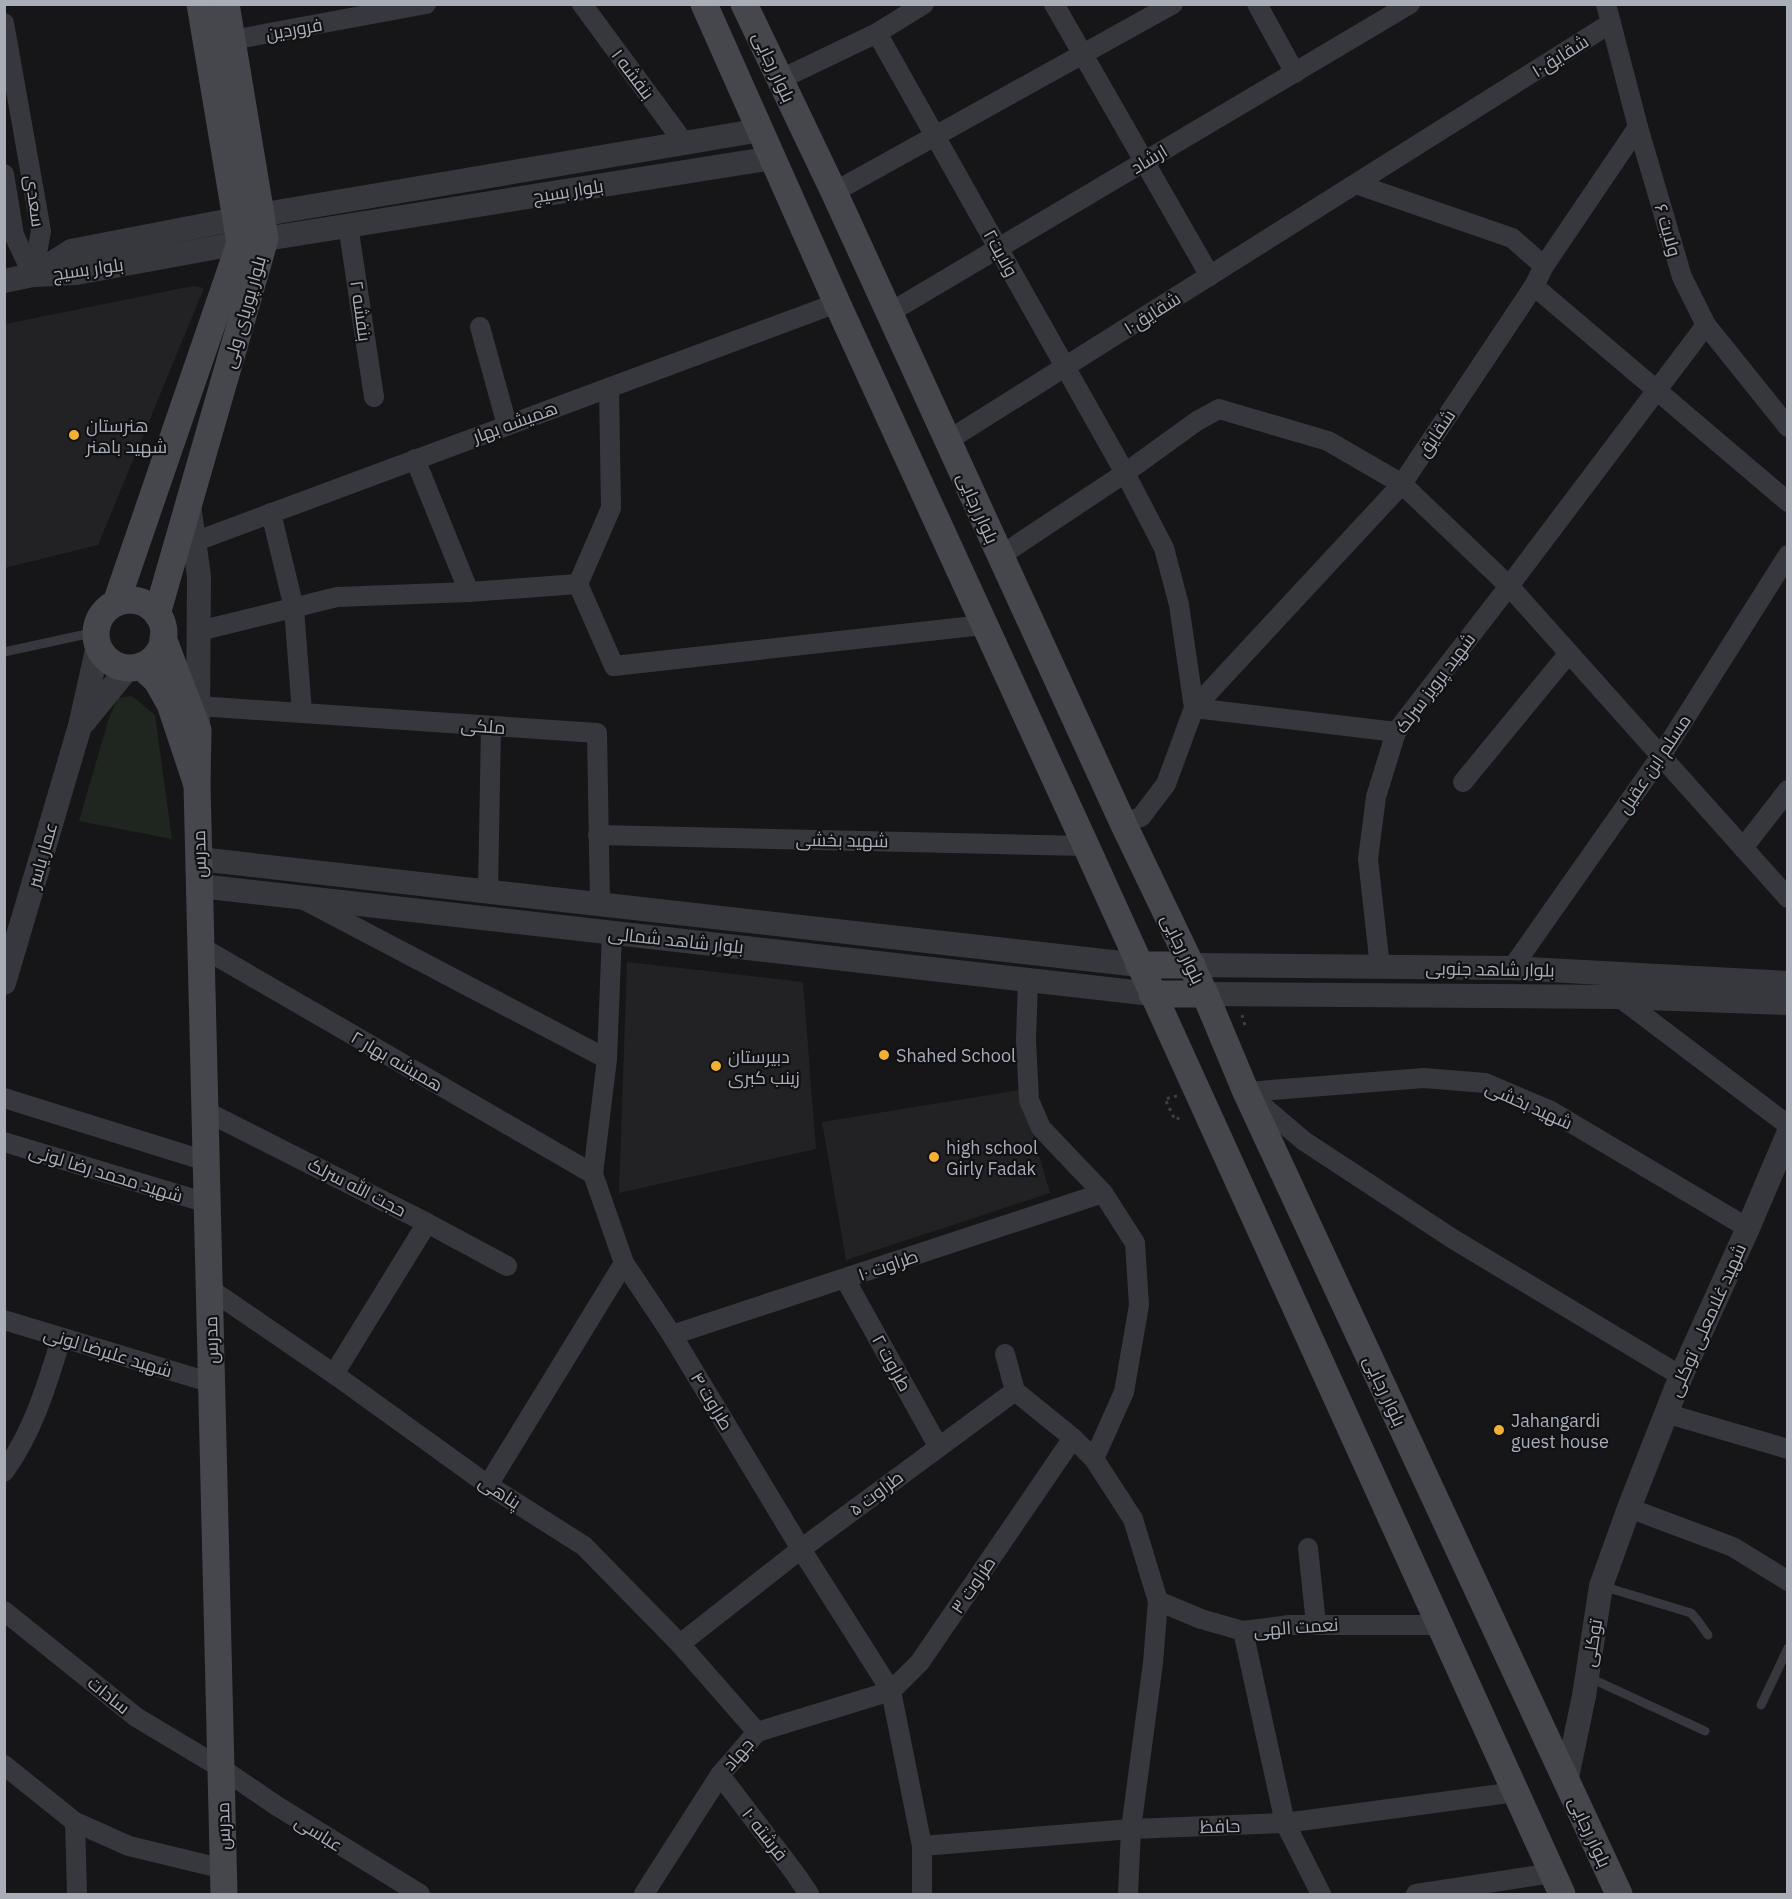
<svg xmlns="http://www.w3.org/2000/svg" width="1792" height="1899" font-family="'IBM Plex Sans',Cairo,sans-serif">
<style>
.built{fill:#222225}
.green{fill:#1e261f}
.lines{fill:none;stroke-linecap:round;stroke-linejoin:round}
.path{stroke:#3d3f44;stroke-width:3;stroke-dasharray:3 4.5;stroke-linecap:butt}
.service{stroke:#37383d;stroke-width:9}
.minor{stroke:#37383d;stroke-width:20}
.tertiary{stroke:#37383d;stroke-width:24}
.secondary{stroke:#45474d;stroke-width:27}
.poi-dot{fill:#f2b134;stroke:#111113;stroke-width:2}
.labels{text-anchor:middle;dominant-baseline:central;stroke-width:4.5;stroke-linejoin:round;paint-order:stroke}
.street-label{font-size:18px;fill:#a8adb8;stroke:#111113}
.poi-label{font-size:18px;fill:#a8adb8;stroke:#111113;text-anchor:start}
</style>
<rect width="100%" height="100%" fill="#161618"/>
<g class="built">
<path d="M193 286 204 288 98 545 5 568V324Z"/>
<path d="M627 962 803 982 816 1149 619 1193Z"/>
<path d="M1020 1090 1050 1193 846 1260 822 1122Z"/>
</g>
<path class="green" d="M132 696 155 715 172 839 79 821 109 718 118 698Z"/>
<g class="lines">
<g class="path">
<path d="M1242 1015 1246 1029"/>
<path d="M1177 1096 1165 1099 1175 1120 1183 1116"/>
</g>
<g class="service">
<path d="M4 652 96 632"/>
<path d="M1602 1586 1691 1613 1698 1621 1708 1635"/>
<path d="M1588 1677 1705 1731"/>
<path d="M1761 1705 1788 1648"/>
</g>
<g class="minor">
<path d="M582 4 685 144"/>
<path d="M1054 4 1210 276"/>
<path d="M1257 4 1295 73"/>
<path d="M1606 4 1638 127 1682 277 1706 325 1788 427"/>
<path d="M4 23 41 231 33 275"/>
<path d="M877 33 1125 473 1164 548 1179 605 1194 708 1166 784 1141 817 1123 823"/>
<path d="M232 40 426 4"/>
<path d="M779 80 877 33 924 4"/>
<path d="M4 174 14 235 33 275"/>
<path d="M1356 184 1512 238 1544 266"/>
<path d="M834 192 1173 4"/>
<path d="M348 225 374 397"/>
<path d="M1534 286 1788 502"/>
<path d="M889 313 1410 4"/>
<path d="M480 327 507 425"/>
<path d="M947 441 1611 23"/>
<path d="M415 459 469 592"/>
<path d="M271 513 294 608 302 713"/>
<path d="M194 542 837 303"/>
<path d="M1000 556 1125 473 1197 421 1219 409 1328 441 1402 484 1509 586 1788 898"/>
<path d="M578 584 614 666 983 625"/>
<path d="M199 631 337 597 469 592 578 584 611 508 609 388"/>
<path d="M198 706 597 733 600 904"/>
<path d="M1194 708 1402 484 1534 286 1544 266 1638 127"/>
<path d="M1194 708 1396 732"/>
<path d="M1463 782 1569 653"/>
<path d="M598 835 1086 846"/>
<path d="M1743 848 1788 790"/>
<path d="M488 892 491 726"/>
<path d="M304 900 607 1059"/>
<path d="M612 933 607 1059 593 1174 624 1263 672 1335 801 1549 891 1691 922 1846V1894"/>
<path d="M201 947 593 1174"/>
<path d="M1380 967 1368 859 1376 797 1396 732 1509 586 1706 325"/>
<path d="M1512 968 1661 756 1788 555"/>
<path d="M1028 980 1026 1040 1029 1100 1041 1128 1103 1193 1135 1243 1139 1305 1124 1392 1094 1459"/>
<path d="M1619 997 1788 1125"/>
<path d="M1246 1092 1424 1078 1485 1083 1551 1111 1748 1228"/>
<path d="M1251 1096 1304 1141 1453 1239 1681 1376"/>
<path d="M4 1098 206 1161"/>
<path d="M205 1111 427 1223 507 1266"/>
<path d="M4 1142 207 1203"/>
<path d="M845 1279 938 1446"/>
<path d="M210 1289 334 1374 488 1485 584 1546 680 1644 757 1732"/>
<path d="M4 1320 212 1383"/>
<path d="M672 1335 1103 1193"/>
<path d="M1005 1354 1015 1391"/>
<path d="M334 1374 427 1223"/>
<path d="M1665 1413 1788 1449"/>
<path d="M4 1472C33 1432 47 1385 61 1339"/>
<path d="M488 1485 624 1263"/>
<path d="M1629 1508 1733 1547 1788 1581"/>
<path d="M1308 1548 1316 1624"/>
<path d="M1158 1601 1201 1619 1243 1631 1289 1625H1439"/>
<path d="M4 1611 136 1717 221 1768 277 1806 420 1894"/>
<path d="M1243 1631 1285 1823 1321 1894"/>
<path d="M680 1644 801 1549 1015 1391 1073 1438"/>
<path d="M4 1765 75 1822 129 1846 224 1869"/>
<path d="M720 1775 794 1872 809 1894"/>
<path d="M75 1822 77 1894"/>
<path d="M922 1846 1131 1829 1285 1823 1516 1792"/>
<path d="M644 1894 720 1775 757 1732 891 1691 920 1662 1073 1438 1094 1459 1133 1519 1158 1601 1153 1663 1131 1829 1128 1894"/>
<path d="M1416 1894 1552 1873"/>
</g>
<g class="tertiary">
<path d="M34 275 71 251 236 219 761 130"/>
<path d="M4 281 33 275 76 273 240 243 772 158"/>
<path d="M189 505 199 576 198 725"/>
<path d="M84 722 128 668"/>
<path d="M199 859 1139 965"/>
<path d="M200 886 1152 994"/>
<path d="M1192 965 1512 968 1788 983"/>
<path d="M4 983 80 726 98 646"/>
<path d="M1205 994 1619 997 1788 1003"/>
<path d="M1566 1782 1584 1696 1601 1586 1629 1508 1681 1376 1748 1228 1788 1134"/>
</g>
<g class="secondary">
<path d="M704 4 837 303 1086 846 1562 1894"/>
<path d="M744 4 834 192 1123 823 1205 994 1246 1092 1619 1894"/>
<circle cx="130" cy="634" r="34"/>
<path d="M116 603 240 243 200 4"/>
<path d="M157 614 265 239 226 4"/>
<path d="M141 666 157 681 170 704 197 785 198 730 163 638"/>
<path d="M197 785 224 1894"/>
<path d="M1139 965H1192"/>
<path d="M1152 994H1205"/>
</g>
</g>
<g class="poi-dot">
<circle cx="74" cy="435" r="6"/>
<circle cx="884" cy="1055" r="6"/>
<circle cx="716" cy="1066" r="6"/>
<circle cx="934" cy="1157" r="6"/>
<circle cx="1499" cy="1430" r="6"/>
</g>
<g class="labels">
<g class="street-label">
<text transform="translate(294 29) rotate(-10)">فروردین</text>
<text transform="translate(1560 56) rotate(-32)">شقایق۱۰</text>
<text transform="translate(774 67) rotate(65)">بلوار رجایی</text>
<text transform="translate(633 74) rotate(53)">بنفشه ۱</text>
<text transform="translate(1149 159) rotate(-31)">ارشاد</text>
<text transform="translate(568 191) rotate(-9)">بلوار بسیج</text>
<text transform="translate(35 201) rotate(82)">سعدی</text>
<text transform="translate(1668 230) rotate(74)">ولایت ۶</text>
<text transform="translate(1001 253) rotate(61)">ولایت۲</text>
<text transform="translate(88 269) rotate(-8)">بلوار بسیج</text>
<text transform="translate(361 311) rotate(82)">بنفشه ۲</text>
<text transform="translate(244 312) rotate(-74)">بلوار پوریای ولی</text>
<text transform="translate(1152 313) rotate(-32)">شقایق۱۰</text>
<text transform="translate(515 422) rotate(-20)">همیشه بهار</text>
<text transform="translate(1436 433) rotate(-56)">شقایق</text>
<text transform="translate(978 508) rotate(66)">بلوار رجایی</text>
<text transform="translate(1435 683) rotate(-53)">شهید پرویز سرلک</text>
<text transform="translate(483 726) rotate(4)">ملکی</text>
<text transform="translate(1654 764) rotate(-56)">مسلم ابن عقیل</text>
<text transform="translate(842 840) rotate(1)">شهید بخشی</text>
<text transform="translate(199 854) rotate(-91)">مدرس</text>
<text transform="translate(42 855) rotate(-74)">عمار یاسر</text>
<text transform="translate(676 940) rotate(6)">بلوار شاهد شمالی</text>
<text transform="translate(1183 949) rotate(64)">بلوار رجایی</text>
<text transform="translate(1490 969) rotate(1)">بلوار شاهد جنوبی</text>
<text transform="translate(397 1061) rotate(30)">همیشه بهار ۲</text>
<text transform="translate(1529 1105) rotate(24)">شهید بخشی</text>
<text transform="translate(106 1173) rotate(17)">شهید محمد رضا لونی</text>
<text transform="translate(357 1187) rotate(27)">حجت الله سرلک</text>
<text transform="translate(888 1265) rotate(-19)">طراوت ۱۰</text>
<text transform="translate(1707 1320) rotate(-66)">شهید غلامعلی توکلی</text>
<text transform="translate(211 1340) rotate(-91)">مدرس</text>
<text transform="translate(108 1352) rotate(17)">شهید علیرضا لونی</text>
<text transform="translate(892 1363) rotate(61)">طراوت ۲</text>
<text transform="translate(1385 1391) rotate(65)">بلوار رجایی</text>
<text transform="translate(712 1401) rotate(59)">طراوت ۴</text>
<text transform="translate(500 1492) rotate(33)">پناهی</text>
<text transform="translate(876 1493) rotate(-37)">طراوت ۵</text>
<text transform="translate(973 1585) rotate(-56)">طراوت ۳</text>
<text transform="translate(1296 1627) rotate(-4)">نعمت الهی</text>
<text transform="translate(1592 1643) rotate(-81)">توکلی</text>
<text transform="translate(109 1695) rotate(39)">سادات</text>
<text transform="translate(738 1754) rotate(-49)">جهاد</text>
<text transform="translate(223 1826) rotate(-91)">مدرس</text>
<text transform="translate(1220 1826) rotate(-2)">حافظ</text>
<text transform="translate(1590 1832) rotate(65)">بلوار رجایی</text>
<text transform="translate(319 1833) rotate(32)">عباسی</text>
<text transform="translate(765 1834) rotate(52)">فرشته ۱۰</text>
</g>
<g class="poi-label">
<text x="86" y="425">هنرستان<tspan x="86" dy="21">شهید باهنر</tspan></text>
<text x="896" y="1055">Shahed School</text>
<text x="728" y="1056">دبیرستان<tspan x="728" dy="21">زینب کبری</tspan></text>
<text x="946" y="1147">high school<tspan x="946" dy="21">Girly Fadak</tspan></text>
<text x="1511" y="1420">Jahangardi<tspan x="1511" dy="21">guest house</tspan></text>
</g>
</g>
<rect width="1792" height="1899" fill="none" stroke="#a8adb8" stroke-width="12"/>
</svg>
